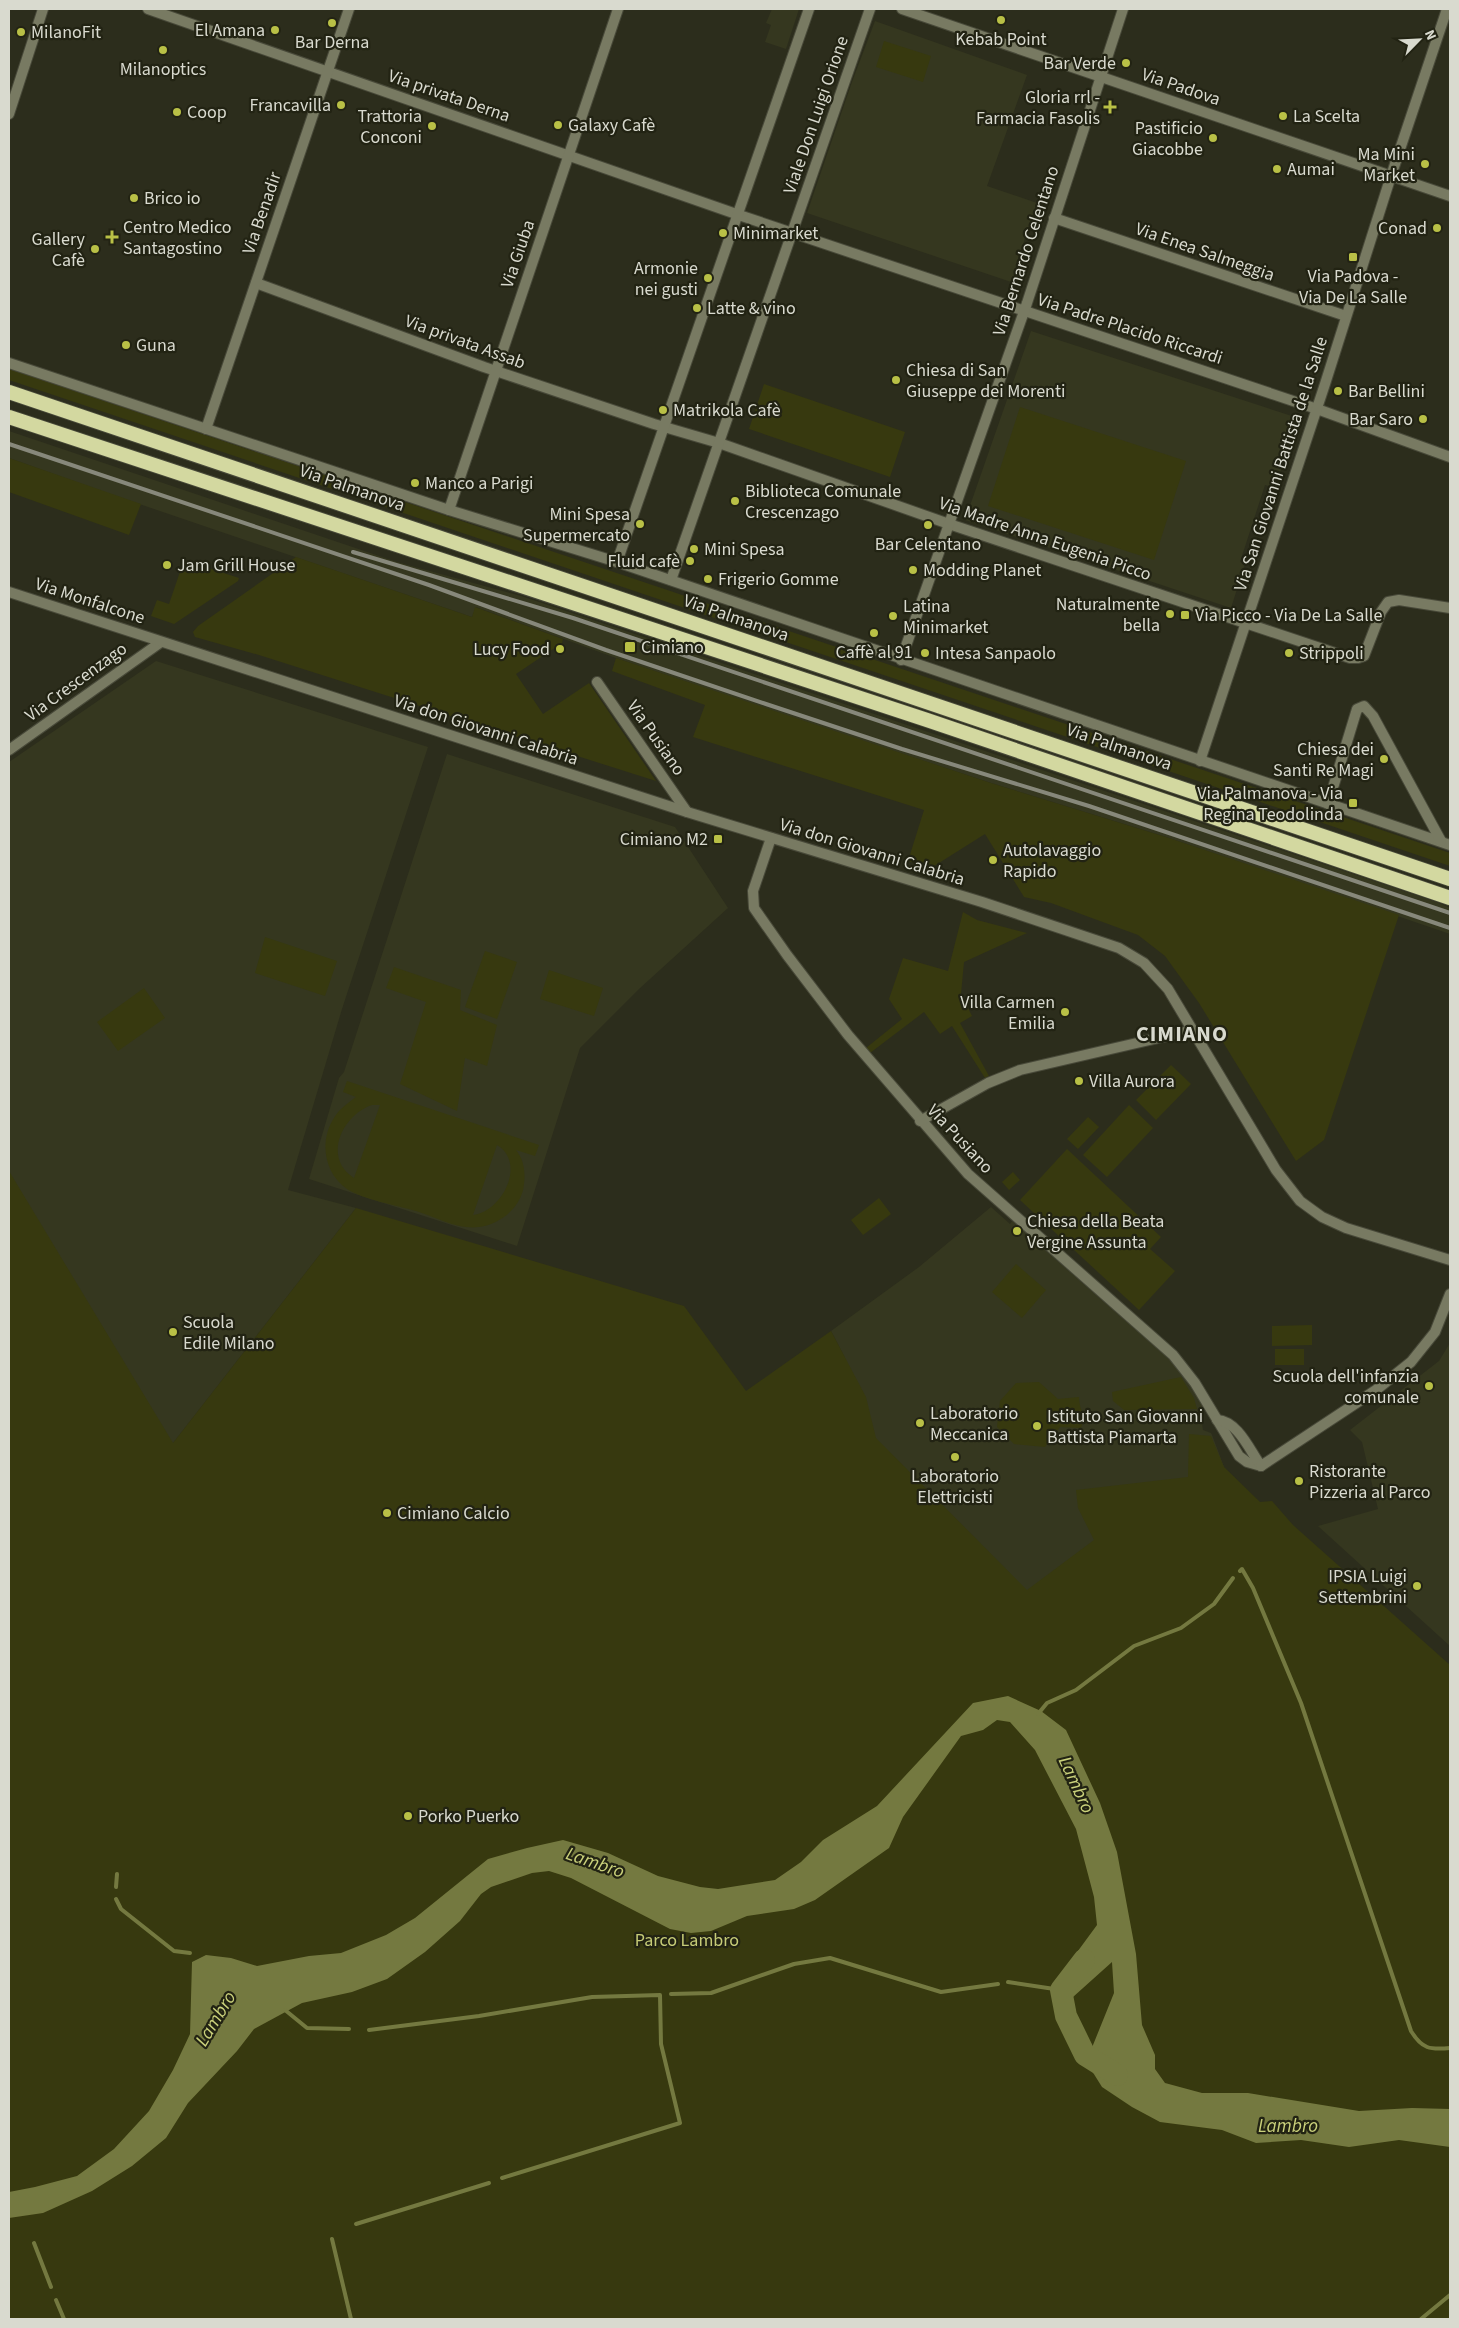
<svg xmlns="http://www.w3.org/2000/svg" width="1459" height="2328" font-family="'Source Sans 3',sans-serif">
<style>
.built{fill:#35371f}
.green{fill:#37390f;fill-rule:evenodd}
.water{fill:#747940}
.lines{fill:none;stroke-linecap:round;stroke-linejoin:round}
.stream{stroke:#747940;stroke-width:4}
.river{stroke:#747940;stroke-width:22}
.minor-casing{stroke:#484939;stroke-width:12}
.tertiary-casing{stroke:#484939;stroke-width:12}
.trunk-casing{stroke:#484939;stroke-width:16}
.minor{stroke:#787a62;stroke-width:10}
.tertiary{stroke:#787a62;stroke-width:10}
.trunk{stroke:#d3d8a0;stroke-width:14}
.rail{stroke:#87887b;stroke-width:4}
.poi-dot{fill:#b9c046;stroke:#222313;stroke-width:2}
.labels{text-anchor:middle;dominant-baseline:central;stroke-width:4.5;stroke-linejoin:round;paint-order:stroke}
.poi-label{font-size:18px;fill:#d9dacf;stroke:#222313;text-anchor:start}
.street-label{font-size:18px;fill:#d9dacf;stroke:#222313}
.park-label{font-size:18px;fill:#c6cc77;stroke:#222313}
.water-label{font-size:19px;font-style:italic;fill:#cad17b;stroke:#222313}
.district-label{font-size:22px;font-weight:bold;letter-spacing:1px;fill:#d9dacf;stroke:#222313}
</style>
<rect width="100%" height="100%" fill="#2c2d1c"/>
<g class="built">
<path d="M772 9H799L786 49 765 42 771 25 766 23Z"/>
<path d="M875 21 1027 75 987 186 1037 203 1016 265 1022 268 1017 284 807 213 852 82Z"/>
<path d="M1031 331 1298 418 1275 488 1265 485 1240 562 1245 564 1231 608 965 520Z"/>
<path d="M9 431 397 562 521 596 1437 902 1450 908V934L1166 837 991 783 796 719 616 658 476 607 472 617 104 492 9 458Z"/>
<path d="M156 661 428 747 342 1009 288 1190 356 1208 163 1456 9 1205V762Z"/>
<path d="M447 754 675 827 728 908 639 989 580 1048 517 1246 309 1179 339 1078 344 1072Z"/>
<path d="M991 1207 1010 1224 1012 1221 1177 1366 1203 1404 1200 1411 1203 1430 1211 1433 1212 1435 1224 1467 1045 1586 901 1627 871 1421 843 1354 831 1331 919 1267Z"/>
<path d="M1450 1343V1646L1318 1526 1378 1509 1362 1442 1350 1430 1439 1361Z"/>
</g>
<g class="green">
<path d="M884 41 931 56 923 82 876 67Z"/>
<path d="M9 369 1450 853V866L9 380Z"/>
<path d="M764 384 905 432 890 477 749 429Z"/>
<path d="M1020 407 1186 461 1154 560 988 506Z"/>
<path d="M9 458 141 504 129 535 9 492Z"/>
<path d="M296 557 472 617 475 607 563 639 562 643 516 674 543 714 589 683 656 781 259 655 195 637 193 632 198 626Z"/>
<path d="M184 560 239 578 238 581 174 624 151 616 157 600 169 604Z"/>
<path d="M616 658 991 783 1166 837 1399 915 1324 1140 1296 1161 1199 1003 1165 956 1138 935 1051 903 1024 897 985 834 931 868 908 861 924 810 693 737 705 705 612 671Z"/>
<path d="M963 912 977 920 1027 933 964 962 961 994 972 1016 960 1023 989 1076 985 1078 952 1026 940 1034 924 1012 870 1053 866 1048 902 1019 889 999 903 958 948 971Z"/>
<path d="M265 937 337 961 325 996 255 973Z"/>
<path d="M485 951 517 962 497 1019 465 1007Z"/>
<path d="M394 967 461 990 460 1010 497 1025 487 1066 465 1058 457 1111 400 1084 426 1002 386 988Z"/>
<path d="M549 970 603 988 594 1016 540 999Z"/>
<path d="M144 988 165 1018 118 1051 97 1022Z"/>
<path d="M1171 1065 1191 1084 1156 1120 1136 1100Z"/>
<path d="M347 1081 539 1145 535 1156 516 1150C525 1161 526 1176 523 1190 518 1210 499 1224 479 1227 459 1230 435 1217 416 1211 396 1205 364 1200 347 1189 324 1173 319 1141 334 1118 339 1109 348 1103 356 1097L343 1092ZM372 1105H380L354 1178C322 1158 342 1115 372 1105ZM497 1145C527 1163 502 1212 473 1215Z"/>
<path d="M1129 1105 1153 1128 1107 1177 1083 1155Z"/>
<path d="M1088 1117 1099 1127 1078 1149 1067 1139Z"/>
<path d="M1067 1149 1161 1237 1150 1249 1175 1271 1139 1310 1020 1200Z"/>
<path d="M9 1171 173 1443 356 1208 684 1306 746 1391 831 1331 866 1397 876 1438 1027 1590 1094 1540 1078 1508 1076 1490 1188 1477 1189 1434 1211 1436 1224 1467 1260 1502 1272 1501 1293 1525 1450 1665V2318L9 2319Z"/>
<path d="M1013 1172 1020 1180 1009 1190 1002 1182Z"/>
<path d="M879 1198 891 1214 863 1235 851 1220Z"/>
<path d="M1016 1264 1046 1290 1022 1318 992 1292Z"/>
<path d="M1312 1325V1345L1272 1346V1326Z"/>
<rect x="1275" y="1349" width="29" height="16"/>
<path d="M1181 1377 1194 1398 1197 1409 1124 1410 1113 1401 1112 1392Z"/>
<path d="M1039 1382 1058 1399 1079 1397C1079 1410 1086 1413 1081 1428L1060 1427 1045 1447 1014 1444 997 1427 1000 1401 1016 1383Z"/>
</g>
<path class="water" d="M1008 1696 1041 1711 1066 1730 1100 1803 1117 1852 1136 1954 1142 2025 1155 2055V2069L1165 2083 1202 2093H1248L1359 2111 1412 2108 1450 2109V2147L1399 2140 1349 2147 1301 2140 1256 2143 1222 2130 1160 2122 1132 2107 1102 2087 1092 2071 1091 2050 1114 1993 1112 1962 1073 1997 1061 1974 1097 1925 1094 1897 1076 1829 1035 1750 1010 1722 997 1720 983 1730 961 1736 903 1817 889 1848 815 1900 794 1909 747 1916 711 1931 691 1933 670 1929 571 1878 549 1871 532 1873 491 1887 481 1894 460 1921 425 1952 387 1979 352 1992 302 2003 254 2029 237 2051 188 2103 166 2138 132 2166 92 2191 43 2213 9 2218V2192L35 2187 77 2176 114 2149 149 2111 173 2070 190 2034 192 1962 206 1955 231 1958 257 1966 309 1956 341 1953 386 1935 415 1918 488 1859 527 1848 563 1840 608 1853 658 1876 700 1887 718 1889 775 1880 801 1862 823 1840 877 1806 973 1703Z"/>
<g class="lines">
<g class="stream">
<path d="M1240 1571 1242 1569 1253 1588 1301 1703 1411 2031C1422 2049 1430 2050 1450 2048"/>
<path d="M1038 1714 1047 1703 1076 1690 1134 1646 1181 1628 1214 1604 1233 1578"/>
<path d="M116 1887 117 1874"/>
<path d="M116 1899 121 1909 174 1951 190 1953"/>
<path d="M1008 1982 1061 1990"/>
<path d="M671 1994 711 1993 794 1964 830 1958 941 1992 998 1984"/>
<path d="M285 2010 307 2028 349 2029"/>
<path d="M369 2030 479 2016 592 1997 660 1995 661 2044 680 2123 502 2178"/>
<path d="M356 2224 489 2183"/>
<path d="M332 2239 351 2319"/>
<path d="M34 2243 51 2287"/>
<path d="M56 2300 64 2319"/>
<path d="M1421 2319 1450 2295"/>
</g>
<path class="river" d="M1084 1960 1061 1990 1066 2016 1085 2055 1117 2075"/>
<defs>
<g id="minor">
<path d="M148 9 739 215 1317 409 1450 457"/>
<path d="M9 114 43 9"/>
<path d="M1054 218 1346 316"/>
<path d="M256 283 484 367 654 424 719 443 949 524 1350 658H1358L1364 656 1381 612 1388 602 1399 600 1450 608"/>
<path d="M9 363 449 510 617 562 1450 845"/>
<path d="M206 429 349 9"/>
<path d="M449 510 618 9"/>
<path d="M617 562 809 9"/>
<path d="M671 580 870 9"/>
<path d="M901 660 1027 303 1123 9"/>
<path d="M597 682 687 812"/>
<path d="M9 750 161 642"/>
<path d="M1200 761 1325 384 1391 176"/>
<path d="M1328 804 1357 709 1364 706 1373 716 1441 841"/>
<path d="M771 838 753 891 754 908 787 955 848 1035 968 1174 1173 1355 1195 1383 1239 1456 1247 1462 1261 1466"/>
<path d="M920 1121 988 1083 1020 1070 1193 1030"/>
<path d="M1217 1420C1238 1421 1250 1451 1261 1466"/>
<path d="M1261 1466 1376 1390 1411 1362 1435 1332 1450 1294"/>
</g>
<g id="tertiary">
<path d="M902 9 1450 196"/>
<path d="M1391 176 1447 9"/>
<path d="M9 592 687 812 982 902 1119 948 1144 963 1168 989 1276 1170 1300 1201 1322 1217 1346 1228 1450 1260"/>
</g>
<g id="trunk">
<path d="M9 392 1450 879"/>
<path d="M9 417 927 720 1450 898"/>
</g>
</defs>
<use href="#minor" class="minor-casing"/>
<use href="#tertiary" class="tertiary-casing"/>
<use href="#trunk" class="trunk-casing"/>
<use href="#minor" class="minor"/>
<use href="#tertiary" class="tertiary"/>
<use href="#trunk" class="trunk"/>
<g class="rail">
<path d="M9 444 429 585 606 650 766 704 902 749 1089 806 1450 928"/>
<path d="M353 552 573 618 1450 913"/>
</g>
</g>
<g class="poi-dot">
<circle cx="1001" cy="20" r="5"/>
<circle cx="332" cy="23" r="5"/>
<circle cx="275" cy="30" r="5"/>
<circle cx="21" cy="32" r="5"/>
<circle cx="163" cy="50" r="5"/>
<circle cx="1126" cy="63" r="5"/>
<circle cx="341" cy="105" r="5"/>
<path d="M1107.5 99.5h5v5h5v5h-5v5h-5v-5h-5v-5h5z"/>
<circle cx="177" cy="112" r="5"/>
<circle cx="1283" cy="116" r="5"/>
<circle cx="558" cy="125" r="5"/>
<circle cx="432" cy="126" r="5"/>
<circle cx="1213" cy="138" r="5"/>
<circle cx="1425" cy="164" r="5"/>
<circle cx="1277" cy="169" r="5"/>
<circle cx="134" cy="198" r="5"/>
<circle cx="1437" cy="228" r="5"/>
<circle cx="723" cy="233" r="5"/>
<path d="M109.5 229.5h5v5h5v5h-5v5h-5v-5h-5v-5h5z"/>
<circle cx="95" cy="249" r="5"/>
<rect x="1348" y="252" width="10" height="10" rx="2.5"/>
<circle cx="708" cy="278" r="5"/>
<circle cx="697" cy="308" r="5"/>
<circle cx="126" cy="345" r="5"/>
<circle cx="896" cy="380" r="5"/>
<circle cx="1338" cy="391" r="5"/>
<circle cx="663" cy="410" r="5"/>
<circle cx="1423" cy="419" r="5"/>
<circle cx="415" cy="483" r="5"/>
<circle cx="735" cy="501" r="5"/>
<circle cx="640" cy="524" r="5"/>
<circle cx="928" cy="525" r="5"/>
<circle cx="694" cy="549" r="5"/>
<circle cx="690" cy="561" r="5"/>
<circle cx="167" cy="565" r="5"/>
<circle cx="913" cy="570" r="5"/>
<circle cx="708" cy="579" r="5"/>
<circle cx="1170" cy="614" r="5"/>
<rect x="1180" y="610" width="10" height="10" rx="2.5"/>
<circle cx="893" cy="616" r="5"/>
<circle cx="874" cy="633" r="5"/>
<rect x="624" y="641" width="12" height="12" rx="2.5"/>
<circle cx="560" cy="649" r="5"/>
<circle cx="925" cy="653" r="5"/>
<circle cx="1289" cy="653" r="5"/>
<circle cx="1384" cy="759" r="5"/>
<rect x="1348" y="798" width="10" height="10" rx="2.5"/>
<rect x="713" y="834" width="10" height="10" rx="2.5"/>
<circle cx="993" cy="860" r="5"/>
<circle cx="1065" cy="1012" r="5"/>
<circle cx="1079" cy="1081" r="5"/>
<circle cx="1017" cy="1231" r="5"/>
<circle cx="173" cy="1332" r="5"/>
<circle cx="1429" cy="1386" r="5"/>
<circle cx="920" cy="1423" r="5"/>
<circle cx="1037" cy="1426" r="5"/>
<circle cx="955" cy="1457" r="5"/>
<circle cx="1299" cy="1481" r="5"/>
<circle cx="387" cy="1513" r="5"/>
<circle cx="1417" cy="1586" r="5"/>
<circle cx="408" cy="1816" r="5"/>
</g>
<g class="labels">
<g class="poi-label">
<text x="265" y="30" text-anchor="end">El Amana</text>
<text x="31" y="32">MilanoFit</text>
<text x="1001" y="39" text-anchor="middle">Kebab Point</text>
<text x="332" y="42" text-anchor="middle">Bar Derna</text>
<text x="1116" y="63" text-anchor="end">Bar Verde</text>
<text x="163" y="69" text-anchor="middle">Milanoptics</text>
<text x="1100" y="97" text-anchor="end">Gloria rrl -<tspan x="1100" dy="21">Farmacia Fasolis</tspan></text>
<text x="331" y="105" text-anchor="end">Francavilla</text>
<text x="187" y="112">Coop</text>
<text x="422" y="116" text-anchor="end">Trattoria<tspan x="422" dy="21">Conconi</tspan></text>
<text x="1293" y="116">La Scelta</text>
<text x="568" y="125">Galaxy Cafè</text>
<text x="1203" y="128" text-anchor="end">Pastificio<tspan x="1203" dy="21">Giacobbe</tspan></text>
<text x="1415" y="154" text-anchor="end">Ma Mini<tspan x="1415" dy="21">Market</tspan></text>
<text x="1287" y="169">Aumai</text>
<text x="144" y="198">Brico io</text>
<text x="123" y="227">Centro Medico<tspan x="123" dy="21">Santagostino</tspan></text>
<text x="1427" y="228" text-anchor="end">Conad</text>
<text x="733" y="233">Minimarket</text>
<text x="85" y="239" text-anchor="end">Gallery<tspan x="85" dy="21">Cafè</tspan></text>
<text x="698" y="268" text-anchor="end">Armonie<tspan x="698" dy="21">nei gusti</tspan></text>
<text x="1353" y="276" text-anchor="middle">Via Padova -<tspan x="1353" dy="21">Via De La Salle</tspan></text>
<text x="707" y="308">Latte &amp; vino</text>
<text x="136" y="345">Guna</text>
<text x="906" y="370">Chiesa di San<tspan x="906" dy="21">Giuseppe dei Morenti</tspan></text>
<text x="1348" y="391">Bar Bellini</text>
<text x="673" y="410">Matrikola Cafè</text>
<text x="1413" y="419" text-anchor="end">Bar Saro</text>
<text x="425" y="483">Manco a Parigi</text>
<text x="745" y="491">Biblioteca Comunale<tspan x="745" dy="21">Crescenzago</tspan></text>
<text x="630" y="514" text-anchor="end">Mini Spesa<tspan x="630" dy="21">Supermercato</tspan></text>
<text x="928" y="544" text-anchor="middle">Bar Celentano</text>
<text x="704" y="549">Mini Spesa</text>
<text x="680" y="561" text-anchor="end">Fluid cafè</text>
<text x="177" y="565">Jam Grill House</text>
<text x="923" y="570">Modding Planet</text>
<text x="718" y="579">Frigerio Gomme</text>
<text x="1160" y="604" text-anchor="end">Naturalmente<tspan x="1160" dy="21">bella</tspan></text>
<text x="903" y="606">Latina<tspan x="903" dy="21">Minimarket</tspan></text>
<text x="1195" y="615">Via Picco - Via De La Salle</text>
<text x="641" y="647">Cimiano</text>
<text x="550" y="649" text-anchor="end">Lucy Food</text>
<text x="874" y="652" text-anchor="middle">Caffè al 91</text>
<text x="935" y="653">Intesa Sanpaolo</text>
<text x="1299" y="653">Strippoli</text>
<text x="1374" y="749" text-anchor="end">Chiesa dei<tspan x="1374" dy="21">Santi Re Magi</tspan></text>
<text x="1343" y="793" text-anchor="end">Via Palmanova - Via<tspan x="1343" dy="21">Regina Teodolinda</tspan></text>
<text x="708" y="839" text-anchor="end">Cimiano M2</text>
<text x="1003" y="850">Autolavaggio<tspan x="1003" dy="21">Rapido</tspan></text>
<text x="1055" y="1002" text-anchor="end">Villa Carmen<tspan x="1055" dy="21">Emilia</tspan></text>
<text x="1089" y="1081">Villa Aurora</text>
<text x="1027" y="1221">Chiesa della Beata<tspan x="1027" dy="21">Vergine Assunta</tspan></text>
<text x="183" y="1322">Scuola<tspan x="183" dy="21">Edile Milano</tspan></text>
<text x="1419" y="1376" text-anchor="end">Scuola dell'infanzia<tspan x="1419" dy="21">comunale</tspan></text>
<text x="930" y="1413">Laboratorio<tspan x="930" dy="21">Meccanica</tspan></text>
<text x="1047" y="1416">Istituto San Giovanni<tspan x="1047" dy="21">Battista Piamarta</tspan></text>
<text x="1309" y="1471">Ristorante<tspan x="1309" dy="21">Pizzeria al Parco</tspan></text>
<text x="955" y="1476" text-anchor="middle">Laboratorio<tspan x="955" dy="21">Elettricisti</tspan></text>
<text x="397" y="1513">Cimiano Calcio</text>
<text x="1407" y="1576" text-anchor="end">IPSIA Luigi<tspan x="1407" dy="21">Settembrini</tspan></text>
<text x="418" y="1816">Porko Puerko</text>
</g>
<g class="street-label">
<text transform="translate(1181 87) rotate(19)">Via Padova</text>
<text transform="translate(449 96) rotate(19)">Via privata Derna</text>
<text transform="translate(816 115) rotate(-71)">Viale Don Luigi Orione</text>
<text transform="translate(262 213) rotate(-71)">Via Benadir</text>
<text transform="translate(1026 251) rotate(-72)">Via Bernardo Celentano</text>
<text transform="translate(1205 252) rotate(19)">Via Enea Salmeggia</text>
<text transform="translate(518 254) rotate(-71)">Via Giuba</text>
<text transform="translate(1130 329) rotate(18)">Via Padre Placido Riccardi</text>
<text transform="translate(465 342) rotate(20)">Via privata Assab</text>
<text transform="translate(1281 464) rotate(-72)">Via San Giovanni Battista de la Salle</text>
<text transform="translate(352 488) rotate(19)">Via Palmanova</text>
<text transform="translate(1045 539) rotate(19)">Via Madre Anna Eugenia Picco</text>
<text transform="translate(90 601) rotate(18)">Via Monfalcone</text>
<text transform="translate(736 618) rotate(19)">Via Palmanova</text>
<text transform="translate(76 682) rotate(-36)">Via Crescenzago</text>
<text transform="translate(486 730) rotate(18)">Via don Giovanni Calabria</text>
<text transform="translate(656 738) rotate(55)">Via Pusiano</text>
<text transform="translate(1119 747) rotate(19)">Via Palmanova</text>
<text transform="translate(872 852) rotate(17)">Via don Giovanni Calabria</text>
<text transform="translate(960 1139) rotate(47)">Via Pusiano</text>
</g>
<g class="park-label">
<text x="687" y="1940">Parco Lambro</text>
</g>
<g class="water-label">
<text transform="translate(1076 1785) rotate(65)">Lambro</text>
<text transform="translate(595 1863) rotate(19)">Lambro</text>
<text transform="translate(216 2019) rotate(-59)">Lambro</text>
<text x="1288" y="2126">Lambro</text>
</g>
<g class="district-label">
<text x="1182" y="1034">CIMIANO</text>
</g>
</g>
<rect width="1459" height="2328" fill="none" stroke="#d9dacf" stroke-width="20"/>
<g transform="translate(1419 40) rotate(66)" stroke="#222313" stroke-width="4" paint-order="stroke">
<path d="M0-4L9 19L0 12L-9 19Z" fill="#d9dacf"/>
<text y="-8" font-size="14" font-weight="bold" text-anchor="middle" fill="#d9dacf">N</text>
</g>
</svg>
